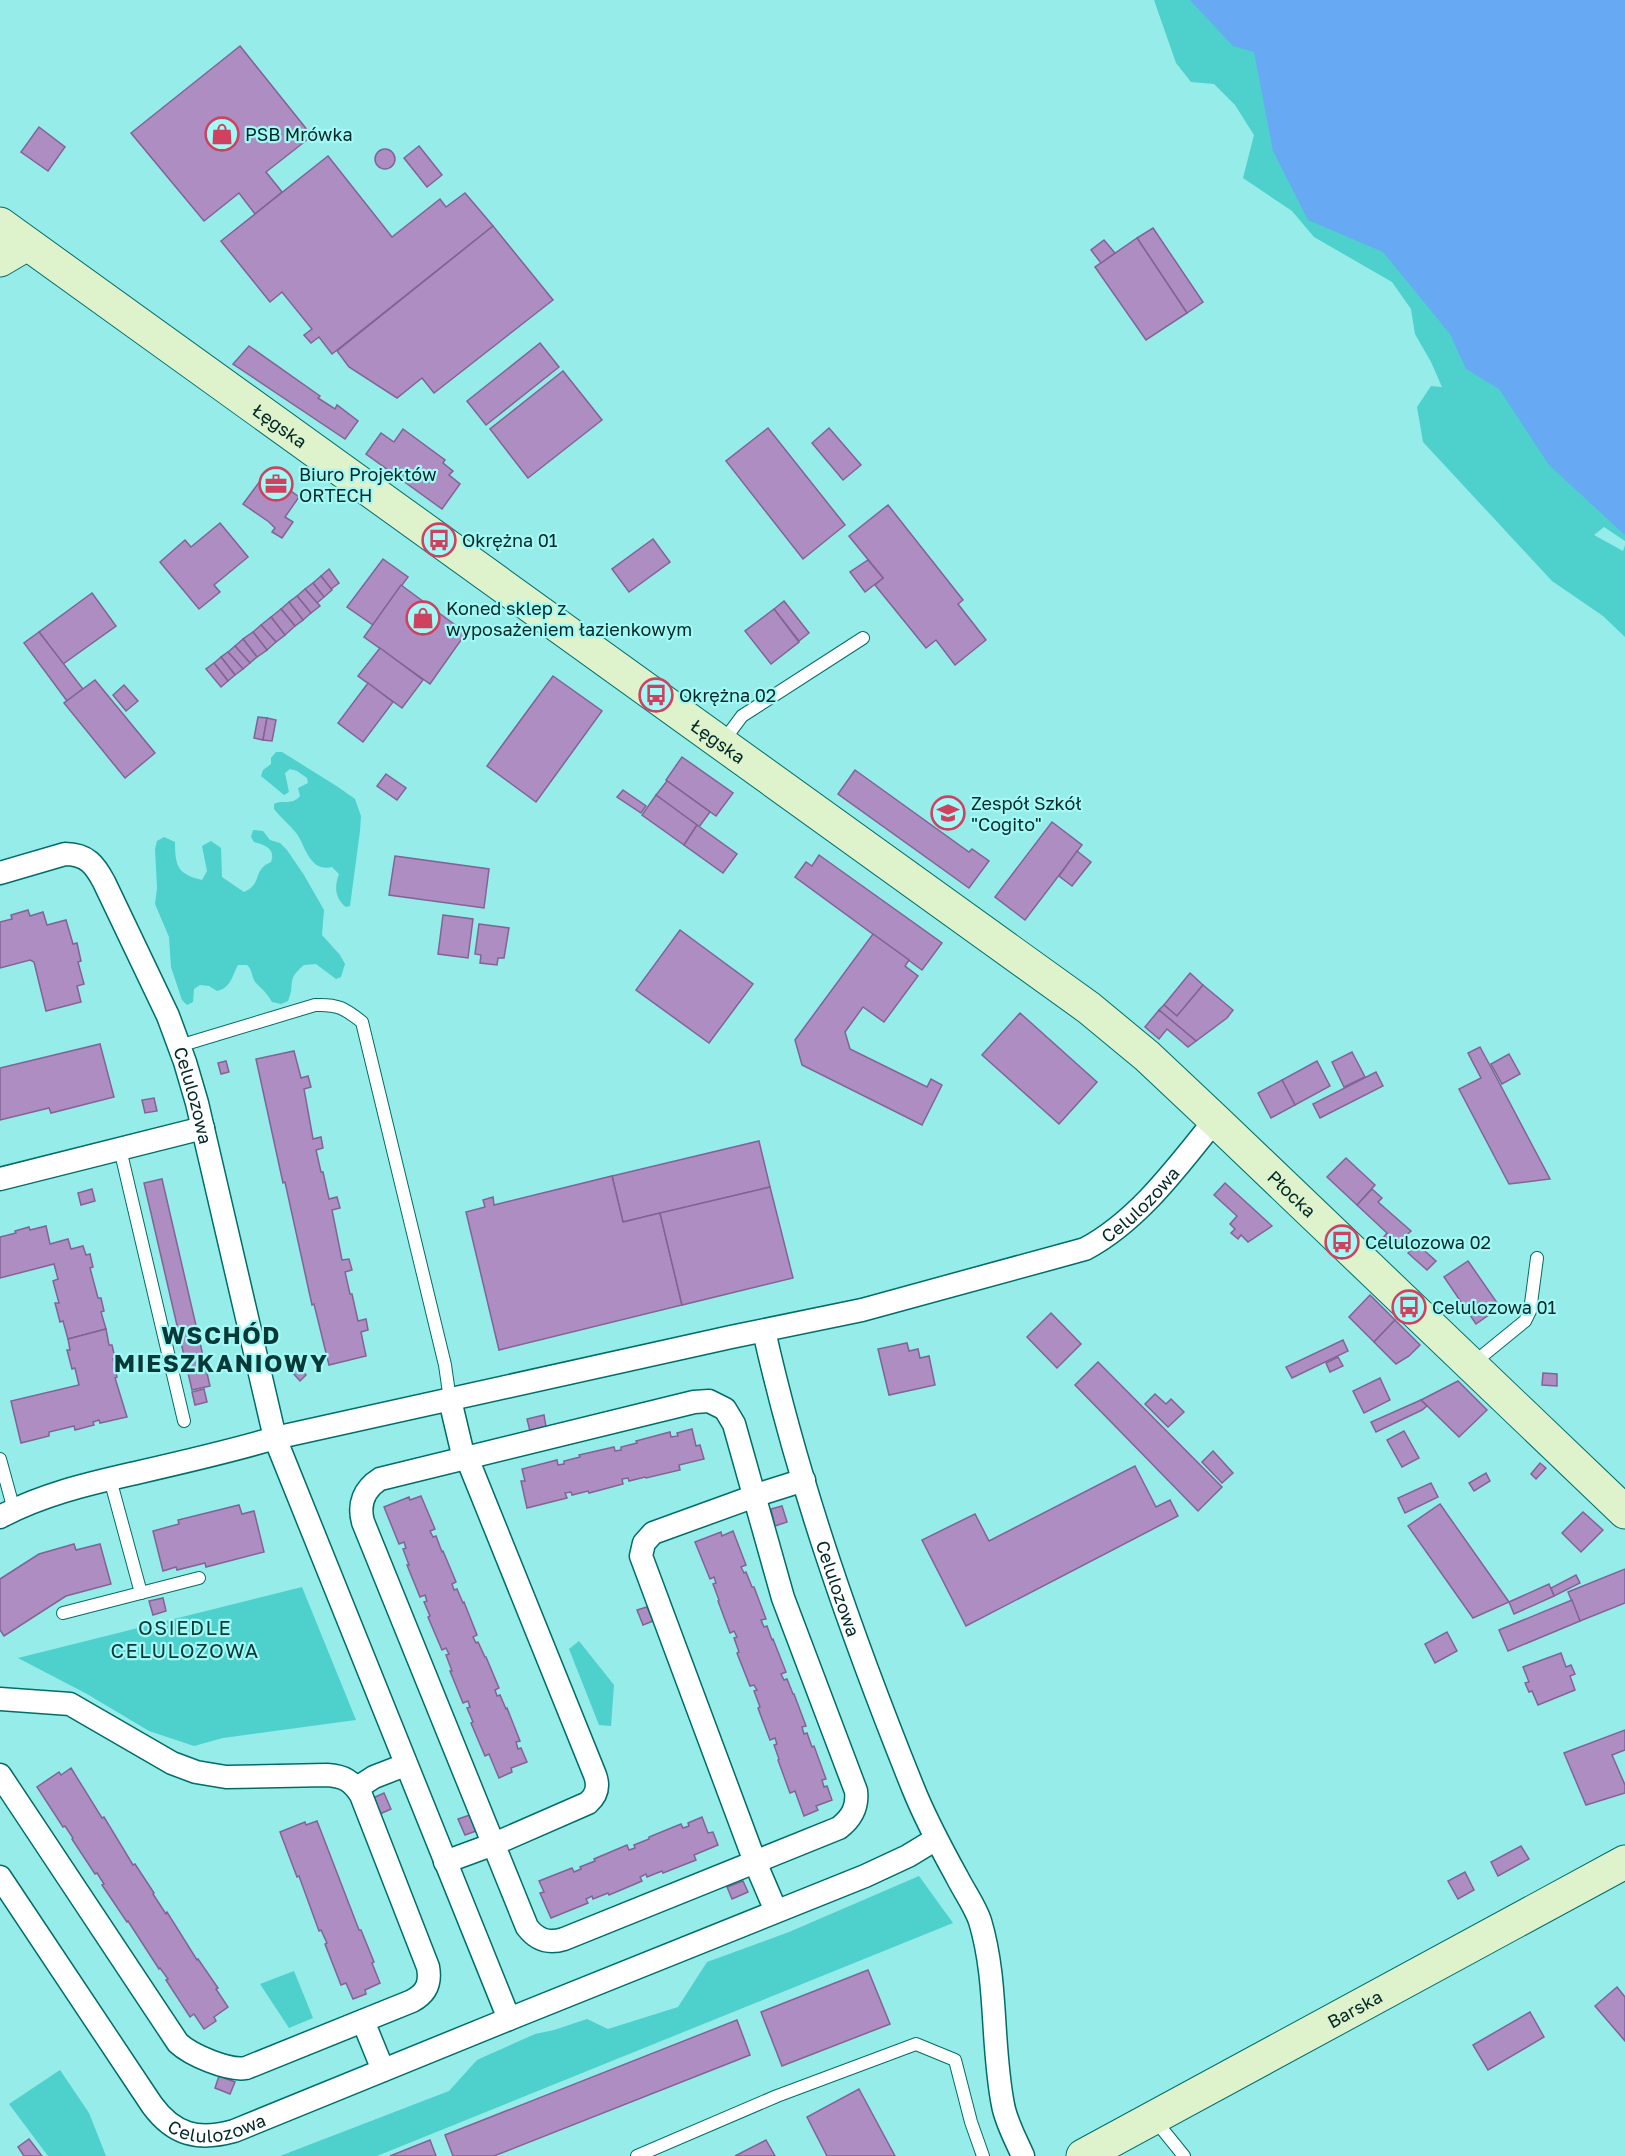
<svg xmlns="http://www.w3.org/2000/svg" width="1625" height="2156" font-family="'Golos Text',sans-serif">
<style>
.green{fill:#4ed0cc}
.water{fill:#67a9f2}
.building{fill:#ae8ec2;stroke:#826395;stroke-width:1.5}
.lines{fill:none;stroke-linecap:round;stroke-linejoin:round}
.lane-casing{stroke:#006d6a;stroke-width:14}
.street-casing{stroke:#006d6a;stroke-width:25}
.secondary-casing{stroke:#006d6a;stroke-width:35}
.lane{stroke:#fff;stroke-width:12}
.street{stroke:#fff;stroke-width:22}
.secondary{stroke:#def2cc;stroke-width:33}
.labels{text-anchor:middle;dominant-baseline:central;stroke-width:4.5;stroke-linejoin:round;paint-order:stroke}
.poi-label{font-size:18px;fill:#012827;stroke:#a3f9f5;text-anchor:start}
.street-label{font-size:18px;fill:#012827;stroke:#a3f9f5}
.neighbourhood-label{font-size:20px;letter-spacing:1.5px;fill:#063937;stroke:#a3f9f5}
.district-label{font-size:24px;font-weight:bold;letter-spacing:1.5px;fill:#063937;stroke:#a3f9f5}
</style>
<rect width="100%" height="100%" fill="#96ece8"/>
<g class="green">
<path d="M1154 0H1625V541L1604 527 1594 535 1623 551 1625 545V637L1603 616 1552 581 1423 442 1417 407 1431 386 1442 387 1431 362 1415 334 1411 309 1392 282 1314 237 1292 211 1243 178 1254 135 1235 105 1214 84 1191 82 1176 63Z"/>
<path d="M276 752H282L338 787 355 799 361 816 360 831 350 906 346 907C335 898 334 887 339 874L332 867C310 872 306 848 297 834 290 825 281 818 274 809V804C283 799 292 806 300 796L298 788 308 783 307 778 297 771 290 769 285 773 289 792 284 795 261 776 263 770 271 764V758Z"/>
<path d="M253 830 263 831 270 840 280 843 287 850 304 875 324 910 322 935 340 955 345 964 341 977 336 979 316 964 304 965C285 981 296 983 288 1001L281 1004 272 1002C267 993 263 990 256 983 251 977 253 970 247 965H238C232 976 231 988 217 991L209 986 200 985 194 989 193 1002 187 1005 182 1000 171 967 169 937 155 904 157 888 155 849 157 841 164 837 175 842C175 867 178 874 202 880L207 871 202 846 211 841 221 848 222 877 244 892C263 884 252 870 271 862 276 849 265 845 254 842L251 837Z"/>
<path d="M302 1587 356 1720 223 1738 194 1746 149 1731 87 1694 18 1658Z"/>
<path d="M579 1641 614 1685 611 1726 599 1725 569 1649Z"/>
<path d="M919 1876 953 1923 377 2156H280L449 2091 477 2060 488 2055 535 2034 554 2030 587 2019 608 2029 678 2007 707 1962 789 1932Z"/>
<path d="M294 1971 313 2018 289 2028 260 1984Z"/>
<path d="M60 2070 89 2113 106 2156H48L9 2104Z"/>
</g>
<path class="water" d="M1190 0H1625V535L1549 465 1499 389 1466 369 1450 334 1383 252 1308 220 1273 151 1254 52 1233 46Z"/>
<g class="building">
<path d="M240 46 312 136 266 172 282 192 255 214 239 193 204 221 131 133Z"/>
<path d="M39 127 65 147 48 171 21 152Z"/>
<path d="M419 146 442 175 427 187 404 158Z"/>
<circle cx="385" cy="159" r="10"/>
<path d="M328 156 392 237 440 199 446 207 465 193 493 226 332 354 319 337 311 343 304 335 312 329 282 292 270 302 221 241Z"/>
<path d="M493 226 553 300 434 393 422 378 397 398 349 367 337 351Z"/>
<path d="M1153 228 1203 302 1187 313 1137 238Z"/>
<path d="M1137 238 1187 313 1146 340 1095 267Z"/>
<path d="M1104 240 1115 253 1101 263 1091 250Z"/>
<path d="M540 343 559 367 486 425 467 401Z"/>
<path d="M249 346 320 396 318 398 335 409 337 405 358 421 345 439 233 364Z"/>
<path d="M563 371 602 420 528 478 490 429Z"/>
<path d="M768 428 845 525 803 559 726 461Z"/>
<path d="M829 428 861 465 843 480 812 443Z"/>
<path d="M403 429 445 460 443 463 453 471 449 475 460 484 442 509 366 454 381 433 394 442Z"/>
<path d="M266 473 299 497 285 517 293 522 282 538 272 532 275 528 269 522 243 504Z"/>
<path d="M888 505 963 600 958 604 986 640 955 665 936 640 926 648 875 585 883 578 849 536Z"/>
<path d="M220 523 248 557 214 585 220 592 199 609 160 562 185 540 191 547Z"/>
<path d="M653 539 670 562 629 592 612 569Z"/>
<path d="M383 559 408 577 373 625 347 607Z"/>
<path d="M868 560 883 578 865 592 850 572Z"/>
<path d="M329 569 339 583 331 589 321 576Z"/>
<path d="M321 576 332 590 324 597 313 583Z"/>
<path d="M313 583 324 597 317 603 305 589Z"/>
<path d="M401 585 466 633 430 684 364 637Z"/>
<path d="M305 589 320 606 311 613 297 596Z"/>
<path d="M92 593 116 626 63 664 39 632Z"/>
<path d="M297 596 311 613 303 620 289 602Z"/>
<path d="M784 601 809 633 799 641 774 609Z"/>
<path d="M289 602 303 620 295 626 281 609Z"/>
<path d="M281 609 295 626 285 635 271 617Z"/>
<path d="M774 609 799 642 771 664 745 631Z"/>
<path d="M271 617 285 635 276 642 261 625Z"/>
<path d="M261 625 276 642 267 650 253 632Z"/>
<path d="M39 632 83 689 67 701 24 643Z"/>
<path d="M253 632 267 650 257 657 243 639Z"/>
<path d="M243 639 257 657 250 663 235 646Z"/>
<path d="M235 646 250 663 243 669 228 652Z"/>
<path d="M380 648 423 680 402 708 358 676Z"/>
<path d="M228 652 243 669 235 675 221 657Z"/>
<path d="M221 657 235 675 228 681 214 663Z"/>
<path d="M214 663 228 681 221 687 206 669Z"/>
<path d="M553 676 602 711 536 802 487 766Z"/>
<path d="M95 680 155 753 125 778 64 703Z"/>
<path d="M368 683 393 702 363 742 338 723Z"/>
<path d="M124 685 138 701 126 711 113 695Z"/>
<path d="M258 717 267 718 263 740 254 738Z"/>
<path d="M267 718 276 720 272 741 263 740Z"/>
<path d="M682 757 733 793 716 816 666 780Z"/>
<path d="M855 770 969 852 972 849 989 861 969 888 838 794Z"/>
<path d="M386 774 406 788 397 800 377 786Z"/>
<path d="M667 781 710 812 699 827 656 795Z"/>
<path d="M623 790 646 806 641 813 617 797Z"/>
<path d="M656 795 697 825 684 845 642 815Z"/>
<path d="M1052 822 1082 845 1025 920 995 897Z"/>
<path d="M697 825 737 854 723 873 684 845Z"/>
<path d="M1077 851 1091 862 1072 886 1059 876Z"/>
<path d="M819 855 942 943 922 970 795 877 806 862 812 866Z"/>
<path d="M395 856 489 869 484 908 389 895Z"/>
<path d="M28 910 30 916 43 912 47 925 66 920 73 944 77 943 81 961 78 962 84 984 77 986 81 1002 46 1011 34 962 30 960 0 968V922L12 919 11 915Z"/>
<path d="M443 915 473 919 468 958 438 954Z"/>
<path d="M479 924 509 928 504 958H498L497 965 480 963 481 955 475 954Z"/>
<path d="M680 930 753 984 709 1043 636 990Z"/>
<path d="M873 934 909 960 905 966 918 976 884 1022 863 1007 845 1032 850 1049 927 1087 931 1079 942 1085 922 1125 802 1065 795 1040Z"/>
<path d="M1190 973 1203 985 1177 1016 1164 1005Z"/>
<path d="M1203 985 1233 1010 1227 1018 1196 1041 1159 1010 1164 1005 1177 1016Z"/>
<path d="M1159 1010 1196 1041 1188 1047 1167 1029 1159 1039 1145 1027Z"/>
<path d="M1020 1013 1097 1082 1059 1124 982 1055Z"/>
<path d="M100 1044 114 1097 51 1113 49 1108 0 1120V1068Z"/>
<path d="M1480 1047 1493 1071 1550 1179 1509 1184 1459 1089 1481 1078 1468 1053Z"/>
<path d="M294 1051 301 1078 308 1076 311 1087 304 1089 313 1139 321 1137 323 1148 316 1150 321 1172H323L329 1199 337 1197 340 1208 332 1210 342 1260 349 1259 352 1270 345 1272 350 1294H352L358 1321 366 1319 368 1330 361 1332 366 1356 329 1365 314 1304 312 1305 285 1182 283 1183 256 1059Z"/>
<path d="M1352 1052 1365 1077 1344 1087 1332 1062Z"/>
<path d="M1509 1054 1520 1074 1502 1084 1491 1064Z"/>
<path d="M226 1061 229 1072 221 1074 218 1063Z"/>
<path d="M1317 1061 1330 1086 1295 1105 1282 1080Z"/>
<path d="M1376 1072 1383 1086 1320 1118 1313 1104Z"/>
<path d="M1282 1080 1295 1105 1271 1118 1258 1093Z"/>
<path d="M154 1098 157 1111 145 1113 142 1100Z"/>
<path d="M759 1141 770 1187 623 1222 612 1176Z"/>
<path d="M1346 1158 1375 1185 1357 1205 1327 1177Z"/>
<path d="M612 1176 623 1222 660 1213 682 1305 499 1350 466 1212 485 1207 483 1200 493 1197 494 1205Z"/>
<path d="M162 1179 210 1386 192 1390 144 1183Z"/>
<path d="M1225 1183 1272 1226 1248 1242 1241 1235 1238 1239 1231 1233 1235 1229 1230 1224 1237 1216 1214 1195Z"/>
<path d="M770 1187 793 1278 682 1305 660 1213Z"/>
<path d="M92 1189 95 1201 81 1205 78 1193Z"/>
<path d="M1372 1189 1382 1198 1378 1202 1411 1231 1393 1247 1383 1238 1387 1233 1357 1205Z"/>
<path d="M46 1226 50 1244 68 1239 71 1249 83 1246 86 1255 90 1254 93 1267 90 1268 98 1298H101L104 1311 101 1312 106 1329 68 1339 63 1321 60 1322 55 1303H59L53 1281 58 1279 54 1264 0 1278V1237L16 1233 15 1231 29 1227 30 1230Z"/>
<path d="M1417 1244 1436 1261 1427 1270 1408 1253Z"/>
<path d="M1468 1261 1500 1307 1476 1324 1444 1277Z"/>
<path d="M1370 1295 1395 1320 1374 1342 1349 1317Z"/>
<path d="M1051 1313 1081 1344 1057 1368 1027 1337Z"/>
<path d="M1395 1320 1420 1345 1409 1356 1396 1364 1374 1342Z"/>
<path d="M106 1329 109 1345H112L115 1358 113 1359 117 1377 115 1378 127 1417 100 1423 99 1420 93 1422 94 1425 75 1430 74 1426 49 1432V1436L21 1443 11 1401 79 1385 75 1368 72 1369 67 1350H70L68 1339Z"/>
<path d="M1343 1340 1348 1351 1292 1378 1286 1367Z"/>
<path d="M907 1343 909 1351 918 1349 920 1358 929 1356 935 1385 889 1395 878 1349Z"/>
<path d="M1338 1357 1343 1366 1330 1372 1326 1363Z"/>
<path d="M1098 1362 1222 1487 1198 1511 1075 1385Z"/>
<path d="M298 1366 306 1375 300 1381 292 1372Z"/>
<path d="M1543 1373 1557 1374V1386L1542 1385Z"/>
<path d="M1380 1378 1390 1400 1364 1413 1353 1391Z"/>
<path d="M1458 1381 1487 1410 1459 1437 1421 1400Z"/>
<path d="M204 1389 207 1402 195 1405 192 1392Z"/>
<path d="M1155 1394 1166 1404 1171 1399 1184 1412 1168 1427 1145 1404Z"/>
<path d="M1421 1400 1427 1406 1422 1410 1376 1432 1371 1422Z"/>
<path d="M544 1415 546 1427 530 1431 527 1419Z"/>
<path d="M692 1429 696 1446 700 1445 704 1459 679 1465 680 1470 646 1478 645 1477 629 1481 628 1478 622 1479 623 1484 589 1493 588 1491 572 1495 571 1492 565 1493 567 1498 527 1508 521 1481H525L522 1469 557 1460 558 1465 564 1464V1461L580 1457 579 1455 614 1447 615 1451 621 1450V1447L637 1443 636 1441 670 1432 671 1437 678 1436 677 1433Z"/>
<path d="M1404 1431 1419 1458 1402 1467 1387 1440Z"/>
<path d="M1213 1451 1233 1473 1222 1483 1202 1462Z"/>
<path d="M1540 1463 1546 1468 1536 1479 1531 1474Z"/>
<path d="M1135 1466 1156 1507 1170 1500 1178 1516 966 1626 922 1540 975 1514 989 1541Z"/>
<path d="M1486 1473 1490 1481 1474 1491 1469 1483Z"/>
<path d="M1431 1483 1438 1497 1405 1513 1398 1498Z"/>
<path d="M421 1496 435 1529 430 1531 433 1537 436 1536 442 1552 443 1551 456 1582 452 1584 454 1590 457 1589 463 1603 464 1602 477 1635 473 1637 476 1643 478 1642 485 1657H486L499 1688 495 1690 497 1696 500 1695 506 1709 507 1708 520 1741 516 1742 518 1749 521 1748 527 1762 511 1768 512 1772 499 1778 489 1754 485 1756 471 1723 473 1722 467 1708 470 1707 468 1701 463 1703 450 1671H452L446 1655 449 1654 446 1648 442 1650 428 1617 430 1616 424 1602 427 1601 425 1595 420 1597 407 1565H409L403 1549 406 1548 404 1542 399 1544 384 1507 409 1497 410 1500Z"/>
<path d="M1440 1504 1509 1602 1473 1618 1408 1526Z"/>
<path d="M239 1505 242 1514 254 1511 264 1552 206 1567 205 1563 177 1570 176 1567 163 1571 153 1531 179 1524 178 1520Z"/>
<path d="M782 1506 787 1522 775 1526 771 1509Z"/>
<path d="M1583 1512 1603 1530 1581 1552 1562 1533Z"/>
<path d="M733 1531 746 1565 741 1567 744 1573 746 1572 752 1587H754L766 1619 761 1620 764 1627 767 1626 772 1640 773 1639 786 1672 781 1674 784 1680 787 1679 793 1694H794L806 1726 802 1727 804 1734 807 1733 812 1747 814 1746 826 1779 822 1780 824 1787 827 1786 832 1800 816 1806 818 1810 804 1816 795 1791 790 1793 778 1760 779 1759 774 1745 777 1744 775 1738 770 1740 758 1708 760 1707 754 1691 757 1690 754 1685 750 1686 737 1653 739 1652 734 1638 737 1637 734 1631 730 1633 718 1601 719 1600 713 1584 716 1583 714 1577 710 1579 695 1542 721 1532 722 1536Z"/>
<path d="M74 1544 76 1550 100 1544 111 1584 66 1596 4 1636 0 1630V1579L39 1554Z"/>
<path d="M1625 1569V1603L1580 1621 1568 1592Z"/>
<path d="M1576 1575 1580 1583 1554 1596 1551 1588Z"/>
<path d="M1549 1584 1554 1596 1514 1614 1509 1602Z"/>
<path d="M163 1598 166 1611 153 1615 149 1601Z"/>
<path d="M1572 1600 1580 1621 1508 1651 1499 1630Z"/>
<path d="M647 1607 653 1621 643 1625 637 1610Z"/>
<path d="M1447 1632 1457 1651 1435 1663 1425 1644Z"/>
<path d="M1561 1653 1566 1667 1571 1665 1575 1674 1570 1676 1575 1690 1538 1705 1532 1691 1529 1692 1525 1683 1529 1682 1523 1667Z"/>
<path d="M1625 1730V1750L1612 1755 1625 1785V1793L1586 1805 1564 1753Z"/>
<path d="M71 1768 102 1818 104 1817 133 1865 135 1864 154 1893 153 1894 166 1914 167 1912 197 1960 198 1959 218 1988 216 1989 228 2007 214 2017 216 2021 204 2029 194 2014 190 2017 166 1980 168 1979 160 1968 159 1969 128 1921 127 1922 102 1885 104 1884 97 1873 95 1874 72 1839 73 1838 65 1826 63 1827 37 1787 59 1772 61 1775Z"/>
<path d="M384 1793 391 1809 380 1814 373 1798Z"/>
<path d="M470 1815 476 1831 465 1835 458 1819Z"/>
<path d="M702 1817 708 1833 713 1832 718 1845 694 1855 696 1860 663 1873 662 1871 647 1877 646 1874 640 1877 642 1881 609 1895 608 1893 593 1899 592 1896 586 1899 588 1903 551 1918 540 1893 544 1892 539 1881 572 1868 574 1872 581 1869 580 1867 595 1861 594 1859 627 1845 629 1850 635 1848 634 1845 649 1839V1837L681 1824 683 1828 689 1826 688 1823Z"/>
<path d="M317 1821 359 1930H361L374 1962 372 1963 380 1983 365 1990 366 1994 353 1999 346 1983 341 1985 325 1944 327 1943 321 1930 319 1931 299 1876 297 1877 280 1832 305 1822 306 1825Z"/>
<path d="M1521 1846 1529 1859 1498 1876 1491 1862Z"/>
<path d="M1465 1872 1474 1890 1458 1899 1448 1881Z"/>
<path d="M743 1881 748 1892 732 1899 727 1887Z"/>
<path d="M868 1970 890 2024 782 2066 761 2012Z"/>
<path d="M1617 1987 1625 1997V2041L1595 2006Z"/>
<path d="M1530 2012 1544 2037 1488 2070 1473 2045Z"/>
<path d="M737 2020 750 2055 494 2156H453L445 2135Z"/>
<path d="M219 2076 235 2082 230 2094 215 2088Z"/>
<path d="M859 2089 895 2156H827L807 2117Z"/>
<path d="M29 2139 42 2156H24L18 2147Z"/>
<path d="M430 2140 436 2156H390Z"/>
<path d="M766 2140 775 2156H735Z"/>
</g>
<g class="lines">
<defs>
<g id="lane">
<path d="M722 743 742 716 863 638"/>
<path d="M179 1046 315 1005C338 1004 344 1008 362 1022L445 1365 450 1400"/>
<path d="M120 1149 184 1421"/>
<path d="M1471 1365 1525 1321 1530 1311 1537 1258"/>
<path d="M0 1459 14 1510"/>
<path d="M110 1479 141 1593"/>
<path d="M63 1613 199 1578"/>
<path d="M1154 2119 1184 2156"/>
<path d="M637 2156 777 2096 916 2044 955 2060 971 2122 983 2156"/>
</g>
<g id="street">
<path id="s1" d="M0 873 65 854C87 854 95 865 104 882L168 1016 185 1062 197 1103 275 1438 509 2019 865 1876 908 1856 936 1839"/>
<path d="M0 1179 203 1128"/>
<path id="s2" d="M764 1331C799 1487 853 1639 913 1788 925 1818 941 1848 957 1877 964 1891 975 1906 980 1921 998 1981 991 2044 1003 2105 1006 2122 1016 2140 1023 2156"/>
<path d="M450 1400 464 1459"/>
<path d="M709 1401 725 1409 734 1424 783 1598 856 1791C858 1807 852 1818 839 1828L564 1939C548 1944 537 1940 527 1927L363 1522C358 1504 364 1489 380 1479L694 1402Z"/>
<path id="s3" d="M0 1517C41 1495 87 1484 131 1474 179 1463 228 1452 275 1438L731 1337 862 1310 1085 1249C1138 1221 1178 1166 1215 1120"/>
<path d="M0 1699 70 1704 172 1763 196 1772 226 1777 327 1775C344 1776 352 1781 361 1795L428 1967C431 1983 427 1993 412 2001L246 2068C228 2071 191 2055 178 2043L0 1775"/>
<path d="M357 1788 374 1777 405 1765"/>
<path d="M445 1862 494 1844 588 1803C597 1795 599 1786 595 1775L467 1458"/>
<path id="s4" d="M0 1877 152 2105C174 2135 198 2141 234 2131L509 2019"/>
<path d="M776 1911 755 1862 641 1556 644 1543 653 1533 766 1492 804 1480"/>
<path d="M363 2021 383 2070"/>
</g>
<g id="secondary">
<path id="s5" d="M0 224 1089 1008 1147 1056 1215 1120 1625 1512"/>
<path d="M0 260 27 244"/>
<path id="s6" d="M1083 2156 1625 1862"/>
</g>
</defs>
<use href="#lane" class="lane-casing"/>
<use href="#street" class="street-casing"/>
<use href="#secondary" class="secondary-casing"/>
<use href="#lane" class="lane"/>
<use href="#street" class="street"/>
<use href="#secondary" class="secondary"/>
</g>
<defs>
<symbol id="shop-ring" viewBox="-11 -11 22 22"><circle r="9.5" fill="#a3f9f5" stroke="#d0405f" stroke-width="1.5"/><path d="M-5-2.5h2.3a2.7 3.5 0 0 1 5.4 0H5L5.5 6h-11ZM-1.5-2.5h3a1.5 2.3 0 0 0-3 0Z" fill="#d0405f"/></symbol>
<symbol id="office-ring" viewBox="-11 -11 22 22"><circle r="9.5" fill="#a3f9f5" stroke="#d0405f" stroke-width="1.5"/><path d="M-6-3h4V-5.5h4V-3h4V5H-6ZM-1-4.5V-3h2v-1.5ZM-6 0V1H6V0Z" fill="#d0405f"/></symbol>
<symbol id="bus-ring" viewBox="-11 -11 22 22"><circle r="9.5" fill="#a3f9f5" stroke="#d0405f" stroke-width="1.5"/><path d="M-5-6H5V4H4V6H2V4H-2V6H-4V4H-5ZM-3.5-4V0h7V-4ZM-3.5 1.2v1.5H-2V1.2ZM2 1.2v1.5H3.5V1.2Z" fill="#d0405f"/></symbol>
<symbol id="school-ring" viewBox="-11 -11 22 22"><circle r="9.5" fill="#a3f9f5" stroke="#d0405f" stroke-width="1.5"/><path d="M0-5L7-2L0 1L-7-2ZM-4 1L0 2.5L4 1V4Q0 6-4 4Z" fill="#d0405f"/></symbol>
</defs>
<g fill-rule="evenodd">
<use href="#shop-ring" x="203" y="115" width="38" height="38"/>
<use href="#office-ring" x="257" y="465" width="38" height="38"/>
<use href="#bus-ring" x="420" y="521" width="38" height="38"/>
<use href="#shop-ring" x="404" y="599" width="38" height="38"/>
<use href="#bus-ring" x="637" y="676" width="38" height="38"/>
<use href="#school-ring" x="929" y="794" width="38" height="38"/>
<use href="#bus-ring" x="1323" y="1223" width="38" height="38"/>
<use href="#bus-ring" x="1390" y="1288" width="38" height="38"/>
</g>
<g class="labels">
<g class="poi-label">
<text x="245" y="134">PSB Mrówka</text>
<text x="299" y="474">Biuro Projektów<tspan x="299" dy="21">ORTECH</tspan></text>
<text x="462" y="540">Okrężna 01</text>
<text x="446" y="608">Koned sklep z<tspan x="446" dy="21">wyposażeniem łazienkowym</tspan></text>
<text x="679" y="695">Okrężna 02</text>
<text x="971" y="803">Zespół Szkół<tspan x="971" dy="21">"Cogito"</tspan></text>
<text x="1365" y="1242">Celulozowa 02</text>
<text x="1432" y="1307">Celulozowa 01</text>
</g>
<g class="street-label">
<text stroke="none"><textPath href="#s5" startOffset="345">Łęgska</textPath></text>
<text stroke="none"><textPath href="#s5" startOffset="885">Łęgska</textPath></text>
<text stroke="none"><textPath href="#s1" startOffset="351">Celulozowa</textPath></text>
<text stroke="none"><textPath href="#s5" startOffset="1617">Płocka</textPath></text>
<text stroke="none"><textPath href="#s3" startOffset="1190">Celulozowa</textPath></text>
<text stroke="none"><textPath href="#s2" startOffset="268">Celulozowa</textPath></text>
<text stroke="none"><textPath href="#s6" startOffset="309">Barska</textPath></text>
<text stroke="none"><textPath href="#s4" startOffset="350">Celulozowa</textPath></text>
</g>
<g class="neighbourhood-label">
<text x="185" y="1627">OSIEDLE<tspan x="185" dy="23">CELULOZOWA</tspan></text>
</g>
<g class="district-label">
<text x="221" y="1334">WSCHÓD<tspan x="221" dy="28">MIESZKANIOWY</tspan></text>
</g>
</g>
</svg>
